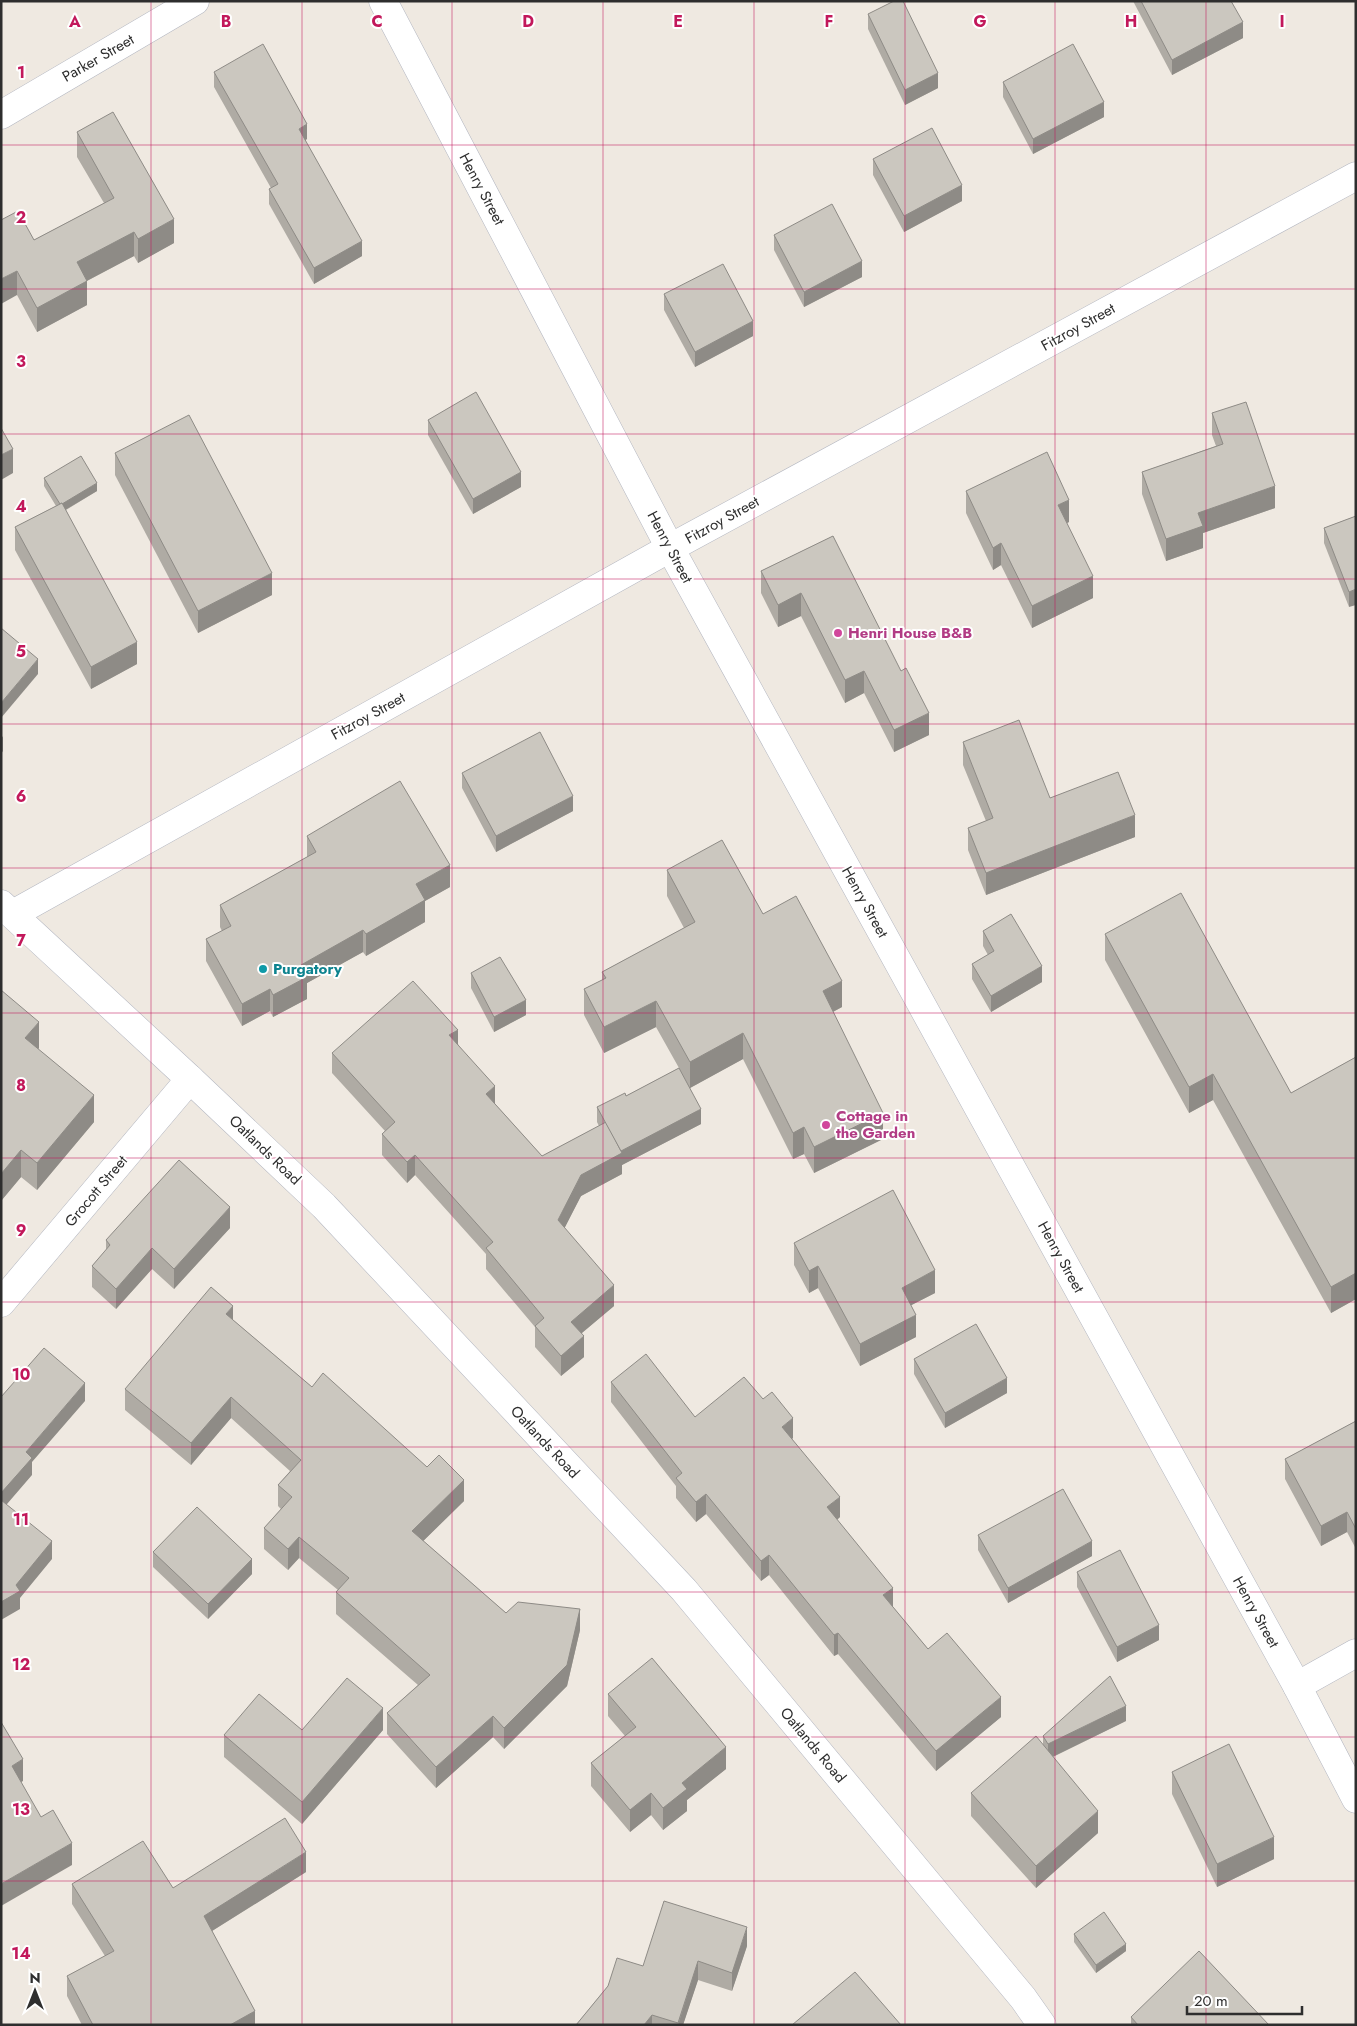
<svg xmlns="http://www.w3.org/2000/svg" width="1357" height="2026" font-family="Jost,sans-serif">
<style>
.lines{fill:none;stroke-linecap:round;stroke-linejoin:round}
.street-casing{stroke:#b4b7c1;stroke-width:29}
.street{stroke:#fff;stroke-width:28}
.wall{fill:#afaba4}
.shaded-wall{fill:#8e8b86}
.building{fill:#cbc7bf;stroke:#8e8b86}
.grid{fill:none;stroke:#c2185b;stroke-width:1;stroke-opacity:0.55}
.hotel-dot{fill:#d1479c;stroke:#fff;stroke-width:2}
.culture-dot{fill:#0f9aa8;stroke:#fff;stroke-width:2}
.labels{text-anchor:middle;dominant-baseline:central;stroke-width:4;stroke-linejoin:round;paint-order:stroke}
.street-label{font-size:15px;fill:#2e2e2e;stroke:#fff}
.hotel-label{font-size:15px;font-weight:bold;fill:#b23c85;stroke:#fff;text-anchor:start}
.culture-label{font-size:15px;font-weight:bold;fill:#0d838f;stroke:#fff;text-anchor:start}
.grid-label{font-size:16px;text-anchor:middle;font-weight:bold;fill:#c2185b;stroke:#fff;stroke-width:4;stroke-linejoin:round;paint-order:stroke}
</style>
<rect width="100%" height="100%" fill="#efe9e1"/>
<g class="lines">
<defs>
<g id="street">
<path d="M383 1 670 548 1297 1686 1356 1799"/>
<path d="M1 115 195 1"/>
<path d="M1 904 190 1079 324 1206 684 1590 1023 1998 1042 2025"/>
<path d="M13 914 670 548 1356 176"/>
<path d="M1 1303 190 1079"/>
<path d="M1297 1686 1356 1653"/>
</g>
</defs>
<use href="#street" class="street-casing"/>
<use href="#street" class="street"/>
</g>
<g class="wall">
<path d="M1133 1H1231L1243 38 1172 75Z"/>
<path d="M868 14 938 88 905 105 868 29Z"/>
<path d="M214 72 307 139 305 140 362 256 314 284 269 204V189L271 188 214 87Z"/>
<path d="M1003 82 1104 117 1033 154 1003 97Z"/>
<path d="M77 132 174 243 138 263 134 256 87 281V305L37 332 17 295 1 220 34 240 104 203 77 157Z"/>
<path d="M873 159 962 201 904 232 873 175Z"/>
<path d="M774 235 862 277 804 307 774 250Z"/>
<path d="M664 294 753 336 695 367 664 310Z"/>
<path d="M1212 413 1275 508 1203 533V548L1166 561 1142 494V472L1216 446 1212 435Z"/>
<path d="M428 420 521 487 473 514 428 435Z"/>
<path d="M115 453 272 595 198 633 115 475Z"/>
<path d="M44 478 97 491 66 510 137 664 91 689 15 550V527L56 506 44 486Z"/>
<path d="M966 491 1069 522 1067 523 1093 598 1032 628 1001 565 993 570 966 513Z"/>
<path d="M1356 516 1349 607 1324 543V528Z"/>
<path d="M833 536 929 735 894 752 864 693 845 703 801 616 778 627 761 593V571Z"/>
<path d="M963 742 1050 798 1135 837 986 895 968 850V828L986 821 963 765Z"/>
<path d="M462 773 573 811 496 852 462 788Z"/>
<path d="M307 836 450 887 425 901V922L366 956 363 952 307 983V999L273 1017 270 1011 242 1026 206 961V939L222 931 220 927V905L307 857Z"/>
<path d="M667 870 763 914 842 1007 833 1012 883 1139 814 1173 804 1154 793 1159 743 1059 690 1088 701 1124 622 1165V1174L581 1196 564 1228 614 1306 582 1333 584 1357 561 1376 535 1347V1327L486 1269V1254L415 1175 407 1183 382 1155V1134L385 1131 332 1073V1053L458 1044 495 1104 542 1156 599 1126 597 1122V1107L626 1096 679 1068 656 1027 604 1053 584 1015V989L602 980V972L684 928 667 896Z"/>
<path d="M983 931 1042 982 991 1012 972 979V964L988 955 983 946Z"/>
<path d="M1105 934 1291 1093 1356 1057V1299L1331 1313 1213 1100 1189 1113 1105 960Z"/>
<path d="M471 973 526 1015 494 1032 471 988Z"/>
<path d="M1 990 39 1048 38 1049 94 1122 37 1190 21 1177 1 1201Z"/>
<path d="M230 1228 174 1289 152 1269 116 1309 92 1287V1266L106 1250V1240Z"/>
<path d="M794 1243 935 1293 911 1305 916 1337 860 1366 818 1288 809 1293 794 1265Z"/>
<path d="M233 1320 312 1387 464 1501 423 1541 506 1613 580 1630 567 1686 504 1749 493 1737 436 1788 387 1734V1713L418 1685 336 1614V1592L338 1590 299 1558 288 1570 264 1549V1528L281 1509 278 1506V1485L290 1471 231 1418 191 1465 125 1410V1389Z"/>
<path d="M914 1359 1007 1393 945 1428 914 1374Z"/>
<path d="M611 1382 695 1417 793 1438 792 1439 840 1517 837 1520 893 1607 928 1649 1001 1717 936 1771 838 1654 834 1656 769 1575 761 1581 706 1514 696 1522 676 1498V1486L611 1402Z"/>
<path d="M1356 1421V1549L1347 1532 1321 1546 1285 1479V1459Z"/>
<path d="M978 1535 1092 1556 1008 1603 978 1550Z"/>
<path d="M153 1552 252 1574 208 1619 153 1567Z"/>
<path d="M1077 1572 1159 1640 1117 1662 1077 1587Z"/>
<path d="M608 1694 726 1769 687 1800V1811L663 1830 651 1815 630 1832 591 1786V1763L625 1736 608 1716Z"/>
<path d="M1126 1721 1053 1757 1098 1833 1036 1888 971 1816V1793L1043 1745V1736Z"/>
<path d="M302 1730H383L302 1824 224 1757V1735Z"/>
<path d="M1172 1772 1274 1859 1217 1887 1172 1794Z"/>
<path d="M306 1872 212 1931 255 2025H82L67 1996V1976L105 1956 72 1904V1884L173 1888Z"/>
<path d="M1074 1934 1126 1951 1096 1973 1074 1942Z"/>
<path d="M747 1946 732 1991 698 1980 683 2025H576L608 1986 643 1966Z"/>
<path d="M1131 2017 1269 2025H1131Z"/>
</g>
<g class="shaded-wall">
<path d="M1243 22V38L1172 75V60Z"/>
<path d="M938 73V88L905 105V90Z"/>
<path d="M1104 102V117L1033 154V139Z"/>
<path d="M307 124V139L299 144V129Z"/>
<path d="M962 185V201L904 232V216Z"/>
<path d="M174 219V243L138 263V239Z"/>
<path d="M134 232V256L77 286V262Z"/>
<path d="M362 241V256L314 284V268Z"/>
<path d="M862 261V277L804 307V292Z"/>
<path d="M17 271V295L1 304V279Z"/>
<path d="M87 281V305L37 332V308Z"/>
<path d="M753 321V336L695 367V352Z"/>
<path d="M13 449V473L1 480V455Z"/>
<path d="M521 472V487L473 514V499Z"/>
<path d="M97 483V491L60 513V505Z"/>
<path d="M1275 486V508L1203 533V548L1166 561V539L1198 513Z"/>
<path d="M1069 500V522L1058 527V505Z"/>
<path d="M1001 543V565L993 570V548Z"/>
<path d="M272 573V595L198 633V611Z"/>
<path d="M1093 576V598L1032 628V606Z"/>
<path d="M1356 589V605L1349 607V592Z"/>
<path d="M801 593V616L778 627V605Z"/>
<path d="M137 642V664L91 689V667Z"/>
<path d="M38 659V674L1 718V703Z"/>
<path d="M864 671V693L845 703V680Z"/>
<path d="M929 713V735L894 752V730Z"/>
<path d="M3 736V751L1 754V739Z"/>
<path d="M573 796V811L496 852V836Z"/>
<path d="M1135 815V837L986 895V873Z"/>
<path d="M450 865V887L425 901V922L366 956V934L416 884Z"/>
<path d="M363 930V952L307 983V999L273 1017V995L301 965Z"/>
<path d="M1042 966V982L991 1012V996Z"/>
<path d="M842 981V1007L823 1017V991Z"/>
<path d="M270 989V1011L242 1026V1004Z"/>
<path d="M526 1000V1015L494 1032V1017Z"/>
<path d="M656 1001V1027L604 1053V1027Z"/>
<path d="M39 1022V1048L25 1065V1038Z"/>
<path d="M458 1030V1051L449 1035Z"/>
<path d="M743 1033V1059L690 1088V1062Z"/>
<path d="M1213 1074V1100L1189 1113V1087Z"/>
<path d="M495 1086V1107L486 1094Z"/>
<path d="M94 1095V1122L37 1190V1163Z"/>
<path d="M701 1109V1124L622 1165V1174L581 1196 558 1241V1220L581 1175 621 1151Z"/>
<path d="M883 1113V1139L814 1173V1147Z"/>
<path d="M804 1127V1154L793 1159V1133Z"/>
<path d="M21 1150V1177L1 1201V1174Z"/>
<path d="M415 1155V1175L407 1183V1162Z"/>
<path d="M230 1207V1228L174 1289V1269Z"/>
<path d="M152 1248V1269L116 1309V1289Z"/>
<path d="M818 1266V1288L809 1293V1271Z"/>
<path d="M935 1270V1293L902 1310V1288Z"/>
<path d="M1356 1273V1299L1331 1313V1287Z"/>
<path d="M614 1285V1306L571 1342V1322Z"/>
<path d="M233 1306V1327L226 1314Z"/>
<path d="M916 1315V1337L860 1366V1344Z"/>
<path d="M584 1336V1357L561 1376V1356Z"/>
<path d="M1007 1378V1393L945 1428V1413Z"/>
<path d="M85 1383V1401L32 1462V1475L1 1511V1493L26 1452Z"/>
<path d="M231 1397V1418L191 1465V1443Z"/>
<path d="M793 1418V1438L782 1447V1427Z"/>
<path d="M464 1480V1501L412 1552V1531Z"/>
<path d="M706 1494V1514L696 1522V1502Z"/>
<path d="M840 1497V1517L827 1528V1507Z"/>
<path d="M1347 1512V1532L1321 1546V1526Z"/>
<path d="M299 1537V1558L288 1570V1549Z"/>
<path d="M52 1541V1559L20 1598V1609L1 1620V1602Z"/>
<path d="M1092 1541V1556L1008 1603V1588Z"/>
<path d="M769 1555V1575L761 1581V1561Z"/>
<path d="M252 1559V1574L208 1619V1604Z"/>
<path d="M893 1588V1609L883 1595Z"/>
<path d="M580 1609V1630L567 1686 504 1749V1728Z"/>
<path d="M1159 1625V1640L1117 1662V1647Z"/>
<path d="M838 1633V1654L834 1656V1635Z"/>
<path d="M1001 1697V1717L936 1771V1751Z"/>
<path d="M1126 1706V1721L1048 1759V1744Z"/>
<path d="M383 1708V1730L302 1824V1802Z"/>
<path d="M493 1716V1737L436 1788V1767Z"/>
<path d="M726 1747V1769L687 1800V1811L663 1830V1808L682 1783Z"/>
<path d="M23 1759V1781L12 1788V1766Z"/>
<path d="M651 1793V1815L630 1832V1810Z"/>
<path d="M1098 1811V1833L1036 1888V1866Z"/>
<path d="M1274 1837V1859L1217 1887V1864Z"/>
<path d="M72 1843V1865L1 1906V1884Z"/>
<path d="M306 1852V1872L204 1936V1916Z"/>
<path d="M747 1927V1946L732 1991V1973Z"/>
<path d="M1126 1944V1951L1096 1973V1965Z"/>
<path d="M698 1961V1980L683 2025H678Z"/>
<path d="M255 2011V2025H230Z"/>
<path d="M652 2015V2025H644Z"/>
</g>
<g class="building">
<path d="M894 1H903L938 73 905 90 868 14Z"/>
<path d="M1141 1H1231L1243 22 1172 60Z"/>
<path d="M263 44 307 124 299 129 362 241 314 268 269 189 278 184 214 72Z"/>
<path d="M1073 44 1104 102 1033 139 1003 82Z"/>
<path d="M113 112 174 219 138 239 134 232 77 262 87 281 37 308 17 271 1 279V220L18 211 34 240 114 198 77 132Z"/>
<path d="M932 128 962 185 904 216 873 159Z"/>
<path d="M832 204 862 261 804 292 774 235Z"/>
<path d="M723 264 753 321 695 352 664 294Z"/>
<path d="M476 392 521 472 473 499 428 420Z"/>
<path d="M1246 402 1275 486 1198 513 1203 526 1166 539 1142 472 1223 444 1212 413Z"/>
<path d="M189 415 272 573 198 611 115 453Z"/>
<path d="M1 428 13 449 1 455Z"/>
<path d="M1047 452 1069 500 1058 505 1093 576 1032 606 1001 543 993 548 966 491Z"/>
<path d="M81 456 97 483 62 504V503L60 504 44 478Z"/>
<path d="M62 503 137 642 91 667 15 527Z"/>
<path d="M1356 516V589L1349 592 1324 528Z"/>
<path d="M833 536 901 671 906 668 929 713 894 730 864 671 845 680 801 593 778 605 761 571Z"/>
<path d="M1 628 38 659 1 703Z"/>
<path d="M1019 720 1050 798 1118 772 1135 815 986 873 968 828 993 818 963 742Z"/>
<path d="M540 732 573 796 496 836 462 773Z"/>
<path d="M400 781 450 865 416 884 425 900 366 934 363 930 301 965 307 977 273 995 270 989 242 1004 206 939 231 926 220 905 316 852 307 836Z"/>
<path d="M722 840 763 914 796 896 842 981 823 991 883 1113 814 1147 804 1127 793 1133 743 1033 690 1062 656 1001 604 1027 584 989 606 978 602 972 695 922 667 870Z"/>
<path d="M1181 893 1291 1093 1356 1057V1273L1331 1287 1213 1074 1189 1087 1105 934Z"/>
<path d="M1011 914 1042 966 991 996 972 964 994 951 983 931Z"/>
<path d="M500 957 526 1000 494 1017 471 973Z"/>
<path d="M413 981 458 1030 449 1035 495 1086 486 1094 542 1156 606 1122 622 1153 581 1175 558 1220 614 1285 571 1322 584 1336 561 1356 535 1326 544 1318 486 1248 493 1242 415 1155 407 1162 382 1134 395 1122 332 1053Z"/>
<path d="M1 990 39 1022 25 1038 94 1095 37 1163 21 1150 1 1174Z"/>
<path d="M679 1068 701 1109 621 1151 597 1107 625 1093 626 1096Z"/>
<path d="M179 1160 230 1207 174 1269 152 1248 116 1289 92 1266 110 1245 106 1240Z"/>
<path d="M893 1190 935 1270 902 1288 916 1315 860 1344 818 1266 809 1271 794 1243Z"/>
<path d="M211 1287 233 1306 226 1314 312 1387 323 1373 427 1467 439 1455 464 1480 412 1531 506 1613 518 1602 580 1609 567 1665 504 1728 493 1716 436 1767 387 1713 430 1675 336 1592 349 1578 299 1537 288 1549 264 1528 292 1497 278 1485 301 1460 231 1397 191 1443 125 1389Z"/>
<path d="M976 1324 1007 1378 945 1413 914 1359Z"/>
<path d="M44 1348 85 1383 26 1452 32 1458 1 1493V1397Z"/>
<path d="M646 1354 695 1417 744 1377 763 1399 772 1392 793 1418 782 1427 840 1497 827 1507 893 1588 883 1595 928 1649 947 1633 1001 1697 936 1751 838 1633 834 1635 769 1555 761 1561 706 1494 696 1502 676 1478 682 1473 611 1382Z"/>
<path d="M1356 1421V1529L1347 1512 1321 1526 1285 1459Z"/>
<path d="M1063 1489 1092 1541 1008 1588 978 1535Z"/>
<path d="M1 1500 52 1541 16 1585 20 1591 1 1602Z"/>
<path d="M197 1507 252 1559 208 1604 153 1552Z"/>
<path d="M1120 1550 1159 1625 1117 1647 1077 1572Z"/>
<path d="M652 1658 726 1747 682 1783 687 1789 663 1808 651 1793 630 1810 591 1763 636 1727 608 1694Z"/>
<path d="M1110 1676 1126 1706 1048 1744 1043 1736Z"/>
<path d="M347 1678 383 1708 302 1802 224 1735 259 1694 302 1730Z"/>
<path d="M1 1722 23 1759 12 1766 41 1817 53 1810 72 1843 1 1884Z"/>
<path d="M1036 1736 1098 1811 1036 1866 971 1793Z"/>
<path d="M1229 1744 1274 1837 1217 1864 1172 1772Z"/>
<path d="M285 1818 306 1852 204 1916 255 2011 230 2025H93L67 1976 114 1951 72 1884 143 1841 173 1888Z"/>
<path d="M664 1901 747 1927 732 1973 698 1961 678 2023 652 2015 644 2025H576L608 1986 617 1958 643 1966Z"/>
<path d="M1104 1912 1126 1944 1096 1965 1074 1934Z"/>
<path d="M1199 1951 1269 2025H1138L1131 2017Z"/>
<path d="M855 1972 901 2025H792Z"/>
</g>
<path class="grid" d="M151 1V2025M302 1V2025M452 1V2025M603 1V2025M754 1V2025M905 1V2025M1055 1V2025M1206 1V2025M1 145H1356M1 289H1356M1 434H1356M1 579H1356M1 724H1356M1 868H1356M1 1013H1356M1 1158H1356M1 1302H1356M1 1447H1356M1 1592H1356M1 1737H1356M1 1881H1356"/>
<g class="hotel-dot">
<circle cx="838" cy="633" r="5"/>
<circle cx="826" cy="1125" r="5"/>
</g>
<circle class="culture-dot" cx="263" cy="969" r="5"/>
<g class="labels">
<g class="street-label">
<text transform="translate(98 58) rotate(-30)">Parker Street</text>
<text transform="translate(482 189) rotate(62)">Henry Street</text>
<text transform="translate(1078 327) rotate(-29)">Fitzroy Street</text>
<text transform="translate(722 520) rotate(-29)">Fitzroy Street</text>
<text transform="translate(670 547) rotate(62)">Henry Street</text>
<text transform="translate(368 716) rotate(-29)">Fitzroy Street</text>
<text transform="translate(865 902) rotate(61)">Henry Street</text>
<text transform="translate(265 1150) rotate(44)">Oatlands Road</text>
<text transform="translate(96 1191) rotate(-50)">Grocott Street</text>
<text transform="translate(1061 1257) rotate(61)">Henry Street</text>
<text transform="translate(545 1442) rotate(47)">Oatlands Road</text>
<text transform="translate(1256 1612) rotate(61)">Henry Street</text>
<text transform="translate(813 1745) rotate(50)">Oatlands Road</text>
</g>
<g class="hotel-label">
<text x="848" y="633">Henri House B&amp;B</text>
<text x="836" y="1116">Cottage in<tspan x="836" dy="17">the Garden</tspan></text>
</g>
<g class="culture-label">
<text x="273" y="969">Purgatory</text>
</g>
</g>
<g class="grid-label">
<text x="75" y="27">A</text>
<text x="226" y="27">B</text>
<text x="377" y="27">C</text>
<text x="528" y="27">D</text>
<text x="678" y="27">E</text>
<text x="829" y="27">F</text>
<text x="980" y="27">G</text>
<text x="1131" y="27">H</text>
<text x="1282" y="27">I</text>
<text x="21" y="78">1</text>
<text x="21" y="223">2</text>
<text x="21" y="367">3</text>
<text x="21" y="512">4</text>
<text x="21" y="657">5</text>
<text x="21" y="802">6</text>
<text x="21" y="946">7</text>
<text x="21" y="1091">8</text>
<text x="21" y="1236">9</text>
<text x="21" y="1380">10</text>
<text x="21" y="1525">11</text>
<text x="21" y="1670">12</text>
<text x="21" y="1815">13</text>
<text x="21" y="1959">14</text>
</g>
<rect width="1357" height="2026" fill="none" stroke="#2e2e2e" stroke-width="5"/>
<g transform="translate(35 1991)" stroke="#ffffff" stroke-width="4" paint-order="stroke">
<path d="M0-4L9 19L0 12L-9 19Z" fill="#2e2e2e"/>
<text y="-8" font-size="14" font-weight="bold" text-anchor="middle" fill="#2e2e2e">N</text>
</g>
<path d="M1187 2006v8h115v-8" fill="none" stroke="#2e2e2e" stroke-width="2.5"/>
<text x="1194" y="2006" font-size="15" fill="#2e2e2e" stroke="#ffffff" stroke-width="4" paint-order="stroke">20 m</text>
</svg>
